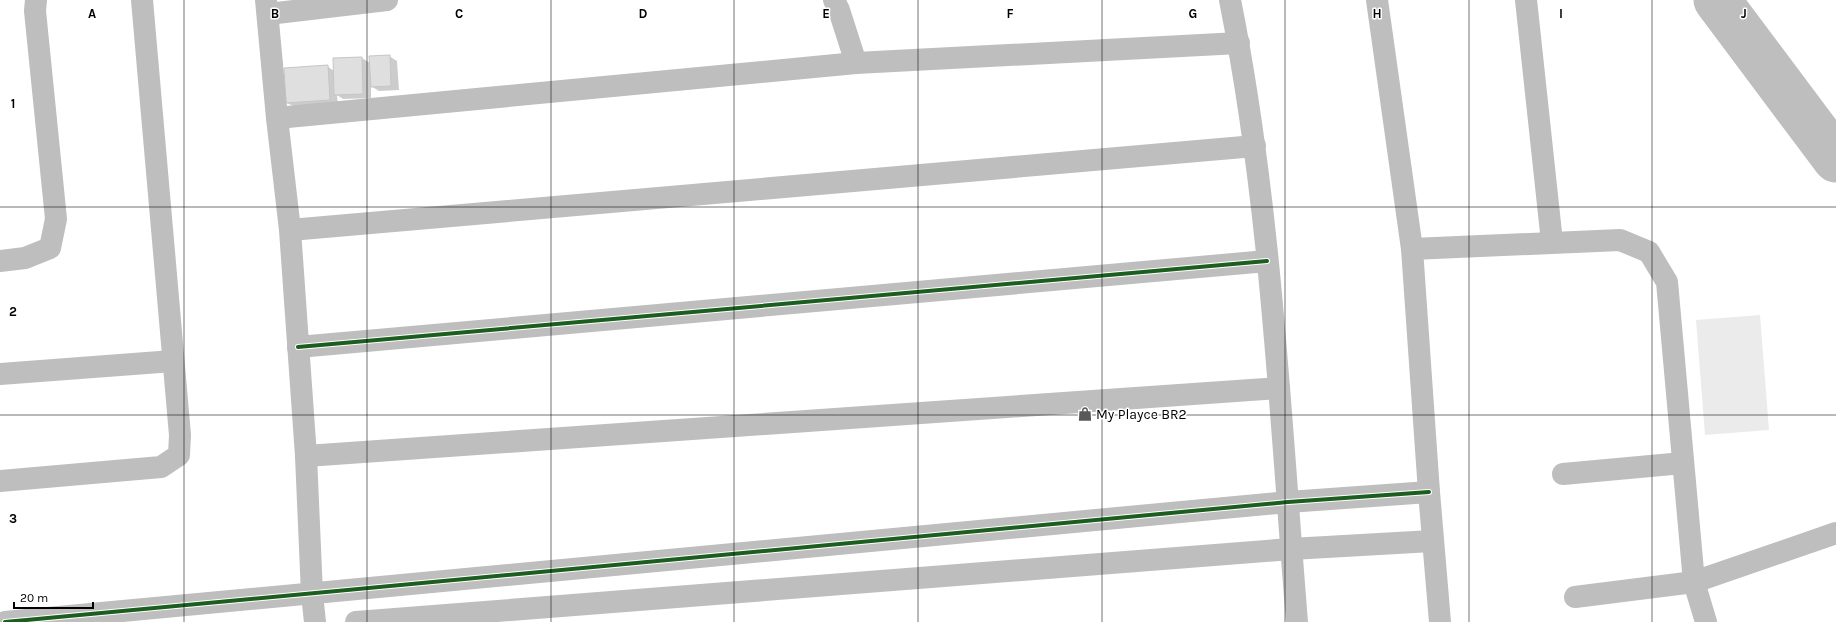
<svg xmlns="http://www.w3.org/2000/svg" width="1836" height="622" font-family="Karla,sans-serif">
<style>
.green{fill:#ebebeb}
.shadow{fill:#0003}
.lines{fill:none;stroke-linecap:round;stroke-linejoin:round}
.river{stroke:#bebebe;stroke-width:47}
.building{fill:#dfdfdf;stroke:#c6c6c6}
.minor{stroke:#bebebe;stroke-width:22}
.cycleway-casing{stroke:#fff;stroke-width:6}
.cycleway{stroke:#1b5e20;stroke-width:4}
.grid{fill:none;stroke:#000;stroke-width:1;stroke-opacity:0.55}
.labels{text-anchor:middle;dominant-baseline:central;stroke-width:3;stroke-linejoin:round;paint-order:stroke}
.poi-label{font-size:14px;fill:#000;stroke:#fff;text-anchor:start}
.grid-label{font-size:13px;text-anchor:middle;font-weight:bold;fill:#000;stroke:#fff;stroke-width:3;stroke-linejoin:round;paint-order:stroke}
</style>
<rect width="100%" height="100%" fill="#fff"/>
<path class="green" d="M1760 315 1769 430 1705 435 1696 320Z"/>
<path class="shadow" d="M389 56 397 61 399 90 379 91 371 86V98L343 99 337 95 338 105 295 107 287 103 327 66 334 71V59L362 58 370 63Z"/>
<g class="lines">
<path class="river" d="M1717 0 1836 159"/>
</g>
<g class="building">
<path d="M390 55 391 86 371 87 369 56Z"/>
<path d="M362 57 363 94 334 95 333 58Z"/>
<path d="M328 65 330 100 286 103 284 68Z"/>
</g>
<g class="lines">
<g class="minor">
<path d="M266 0 277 118 290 230 306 456 312 594 315 622"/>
<path d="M834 0 839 10 856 63"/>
<path d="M1230 0C1271 205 1280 414 1297 622"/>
<path d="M1377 0 1412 249 1429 492 1440 622"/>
<path d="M1526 0 1552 242"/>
<path d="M268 14 387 0"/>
<path d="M277 118 856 63 1239 43"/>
<path d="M290 230 1255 146"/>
<path d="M1412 249 1620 240 1649 252 1667 282 1694 582 1706 622"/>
<path d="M0 261 25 258 50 248 56 219 35 11 36 0"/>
<path d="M298 347 1267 261"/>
<path d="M0 374 173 361"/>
<path d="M306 456 1279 388"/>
<path d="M1563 474 1683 463"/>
<path d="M0 481 161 467 179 455 180 435 142 0"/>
<path d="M1575 597 1694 582 1836 533"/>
<path d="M5 622 1288 502 1429 492"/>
<path d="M356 622 1291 549 1432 541"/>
</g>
<defs>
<g id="cycleway">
<path d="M298 347 1267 261"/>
<path d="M5 622 1288 502 1429 492"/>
</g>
</defs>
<use href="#cycleway" class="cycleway-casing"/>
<use href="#cycleway" class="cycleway"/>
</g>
<path class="grid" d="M184 0V622M367 0V622M551 0V622M734 0V622M918 0V622M1102 0V622M1285 0V622M1469 0V622M1652 0V622M0 207H1836M0 415H1836"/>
<defs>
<symbol id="shop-bare" viewBox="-9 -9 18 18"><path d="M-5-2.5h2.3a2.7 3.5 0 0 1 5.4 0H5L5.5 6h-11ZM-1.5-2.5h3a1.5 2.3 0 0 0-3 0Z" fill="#595959" stroke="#fff" stroke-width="2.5" paint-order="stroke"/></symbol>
</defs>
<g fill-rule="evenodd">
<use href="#shop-bare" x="1075" y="404" width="20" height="20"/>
</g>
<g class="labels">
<g class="poi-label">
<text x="1096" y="414">My Playce BR2</text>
</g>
</g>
<g class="grid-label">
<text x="92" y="18">A</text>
<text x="275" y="18">B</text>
<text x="459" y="18">C</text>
<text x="643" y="18">D</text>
<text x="826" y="18">E</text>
<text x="1010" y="18">F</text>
<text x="1193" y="18">G</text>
<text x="1377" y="18">H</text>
<text x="1561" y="18">I</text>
<text x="1744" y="18">J</text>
<text x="13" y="108">1</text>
<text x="13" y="316">2</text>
<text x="13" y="523">3</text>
</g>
<path d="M14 602v6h79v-6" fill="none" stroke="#000000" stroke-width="2"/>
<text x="20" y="602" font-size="12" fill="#000000" stroke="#ffffff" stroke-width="3" paint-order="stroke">20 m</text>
</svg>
